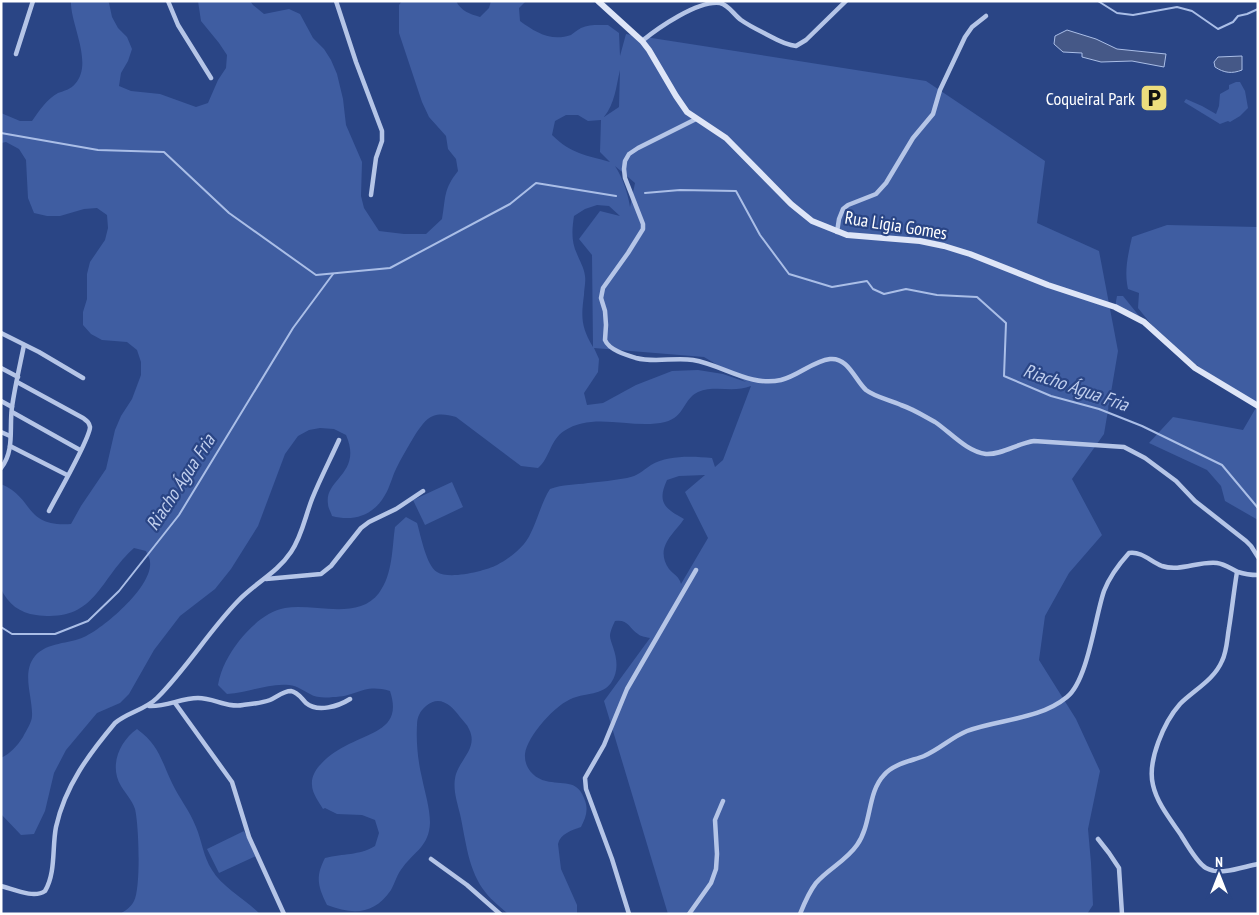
<svg xmlns="http://www.w3.org/2000/svg" width="1259" height="915" font-family="'PT Sans Narrow',sans-serif">
<style>
.green{fill:#3f5da1;fill-rule:evenodd}
.water{fill:#455887;stroke:#aabee7}
.lines{fill:none;stroke-linecap:round;stroke-linejoin:round}
.stream{stroke:#aabee7;stroke-width:2}
.street{stroke:#b5c5e7;stroke-width:4.5}
.secondary{stroke:#dee5f7;stroke-width:6}
.labels{text-anchor:middle;dominant-baseline:central;stroke-width:4.5;stroke-linejoin:round;paint-order:stroke}
.poi-label{font-size:18px;fill:#fff;stroke:#2a4585;text-anchor:end}
.street-label{font-size:18px;fill:#fff;stroke:#2a4585}
.water-label{font-size:19px;font-style:italic;fill:#c1cfee;stroke:#2a4585}
</style>
<rect width="100%" height="100%" fill="#2a4585"/>
<g class="green">
<path d="M71 1H108L109 3 112 17 118 28 127 37 132 49 128 61 121 73 119 86 131 91 160 94 196 107 208 103 218 80 226 68 227 55 219 43 201 21 198 1H250L253 5 264 14 289 9 300 14 313 38 324 49 331 60 337 74 343 99 346 125 362 162 361 196 364 208 379 231 404 234H426L442 219C446 197 443 190 458 171L456 159 448 149 446 136 429 117 422 102 399 33V5L402 1H456C461 11 470 14 480 17L489 8 491 1H526L519 8 520 21C535 32 551 42 571 35 574 33 577 30 581 28 589 24 600 25 608 25L619 33 620 56 626 34 926 81 1045 161 1037 223 1099 251 1118 351 1104 434 1072 479 1102 535 1069 573 1045 616 1039 660 1076 719 1100 771 1088 829 1091 863 1093 905 1087 914H668L604 701 650 638C647 637 641 637 638 634 629 628 628 619 615 621 613 625 610 632 610 636 610 639 612 644 613 647 617 659 619 671 611 683 602 695 586 693 573 698 556 704 527 736 525 754 524 767 533 778 546 781 562 785 577 779 584 798 589 809 586 817 581 827 572 830 560 834 558 844L561 869 577 905V914H508C501 907 492 901 486 893 468 871 466 841 460 814 457 801 452 788 456 774 462 757 478 747 469 729 467 724 463 721 460 717 452 706 440 694 426 706 420 711 417 717 417 725 416 742 418 762 422 778 425 793 430 808 430 823 429 846 415 851 403 867 397 874 395 883 391 890 374 915 353 915 327 905 318 887 315 877 325 858 344 853 358 856 375 846L379 833 375 820 362 815 337 814 325 808 323 809C319 802 312 793 312 785 311 777 316 769 321 764 329 755 339 749 349 744 375 731 402 727 390 691 363 683 357 697 333 697 326 698 316 698 310 694 302 690 298 686 289 685 267 683 249 693 227 694L218 685C221 668 229 654 239 641 250 627 267 611 285 608 314 603 358 621 379 593 393 574 392 548 395 527L406 517 417 523C421 536 426 565 437 572 449 580 485 571 497 565 507 560 517 552 524 544 535 531 540 504 550 489 563 484 575 485 588 483 601 482 614 480 627 478 638 476 642 471 651 465 668 455 692 456 712 458L715 467 723 460 751 386C734 393 715 385 698 392 683 399 685 417 665 422 633 430 594 411 564 431 550 440 550 458 538 468L521 466 456 417C448 415 441 413 433 416 426 418 419 429 415 435 408 447 401 458 396 469 392 477 390 487 385 495 374 515 354 522 332 516 331 512 328 508 328 504 324 479 363 474 346 435L334 429 320 428 309 430 298 436 285 454 258 526 231 569 215 589 180 616 154 650 129 694 120 703 97 713 66 750 54 773 45 811 34 834 21 835 1 814V758C11 753 17 746 23 737 26 731 32 722 32 716 33 697 21 673 35 656 47 642 69 644 84 637 104 628 153 586 150 562 150 558 147 554 146 551L134 548C98 580 96 623 36 615 20 613 8 604 1 589V484C35 498 23 527 71 524L81 506 106 469 115 430 121 416 132 399 141 375V362L137 350 127 342 102 340 91 334 83 325V312L87 299V274L90 262 105 240 108 228 107 215 97 208 84 209 60 216H47L34 213 28 198 26 160 19 149 6 142 1 143V113L20 121H32C39 111 47 99 58 93 64 91 71 89 75 84 94 63 70 24 71 1ZM620 70 619 107 604 117C615 103 616 87 620 70ZM566 115H578L588 121 601 120 600 152 610 162C586 155 571 154 552 135L555 121ZM615 166 635 183 630 207C628 194 623 178 615 166ZM597 205 609 206 620 216 600 211 579 239 592 255 593 347C581 327 581 317 584 295 584 289 586 282 585 276 584 267 580 262 577 254 571 242 572 229 574 216L585 209ZM594 348 704 357 746 382 723 374 698 370 672 371 636 385 603 403 587 405 584 393 598 372 599 359ZM705 475 685 492 708 538 681 584C679 576 674 575 669 569 654 547 674 534 684 519 664 508 657 502 667 480L679 476Z"/>
<path d="M1236 82H1240L1245 91 1248 108 1240 116 1230 122 1228 121 1220 124 1184 102 1186 99 1202 106 1216 114 1219 106 1220 94 1229 89V85Z"/>
<path d="M1167 225 1258 227V520L1225 501 1221 486 1207 470 1149 443 1173 417 1243 430 1257 406 1192 362 1155 329 1138 308 1139 293 1128 289C1124 271 1128 255 1132 237Z"/>
<path d="M1117 296H1123L1144 322 1115 307Z"/>
<path d="M452 482 463 507 425 525 413 500Z"/>
<path d="M137 729C159 745 161 760 172 783 179 798 190 811 196 827 202 841 203 856 212 870 222 887 245 899 260 914H120C125 911 131 907 134 901 141 888 139 825 135 809 132 800 126 794 121 786 109 766 119 742 137 729Z"/>
<path d="M244 831 256 856 219 873 207 849Z"/>
</g>
<g class="water">
<path d="M1067 30 1096 39 1117 49 1166 54 1164 67 1132 61 1101 62 1082 57V53L1063 52 1054 44 1055 36Z"/>
<path d="M1242 56V70C1232 74 1224 73 1215 67L1214 62 1218 57Z"/>
</g>
<g class="lines">
<g class="stream">
<path d="M1098 1 1117 13 1133 15 1177 7 1192 11 1218 29 1233 22 1238 16 1247 14 1258 9"/>
<path d="M1 133 98 150 164 152 229 213 316 275 390 268 510 204 536 183 616 196"/>
<path d="M645 193 680 190 736 191 760 235 789 274 832 287 867 281 873 289 884 294 906 289 937 295 977 297 1006 323 1004 376 1051 396 1099 409 1142 426 1222 465 1258 508"/>
<path d="M1 627 12 634H55L88 621 119 591 179 515 293 328 333 274"/>
</g>
<g class="street">
<path d="M168 1 178 25 211 78"/>
<path d="M336 1 356 62 382 131V141L376 158 371 195"/>
<path d="M642 41C658 28 698 0 720 3 729 5 734 15 741 20 748 25 756 29 764 33 774 38 784 45 796 46L806 40 846 1"/>
<path d="M16 54 33 1"/>
<path d="M696 119 638 148 629 154 625 161 624 169 625 178 643 224V229L628 253 603 288 601 298 605 311 606 325 605 340C609 350 626 355 636 358 655 363 675 357 693 360 723 365 750 387 781 380 798 376 813 361 830 359 848 357 855 380 866 390 875 397 890 400 901 405 913 409 924 416 935 422 950 432 967 452 986 454 1002 455 1018 443 1034 441L1124 447 1145 458 1176 481 1195 501 1246 541 1251 546 1258 557"/>
<path d="M837 232 839 219 843 209 848 205 876 194 886 183 913 138 933 114 940 90 965 37 972 27 986 16"/>
<path d="M1 333 39 352 83 378"/>
<path d="M1 368 18 377"/>
<path d="M17 382 83 418C87 421 89 422 90 427 90 439 56 497 49 511"/>
<path d="M1 401 12 407"/>
<path d="M12 412 80 450"/>
<path d="M1 432 10 436"/>
<path d="M10 446 67 475"/>
<path d="M1 468C15 451 9 427 12 407 15 386 20 365 24 345"/>
<path d="M1237 572C1234 590 1232 609 1229 628 1227 639 1227 651 1222 661 1214 680 1194 690 1180 704 1164 722 1147 761 1153 785 1157 803 1170 819 1181 835 1186 843 1197 863 1206 868 1221 876 1242 867 1258 864"/>
<path d="M266 579 321 574 331 566 361 528 369 522 396 509 423 491"/>
<path d="M175 703 232 782 249 837 284 914"/>
<path d="M149 706C166 707 181 698 198 698 214 698 227 708 243 705 252 704 262 703 270 700 277 697 283 691 291 691 298 692 301 698 306 703 318 713 339 706 350 699"/>
<path d="M1098 839 1109 853 1119 868 1122 914"/>
<path d="M431 859 467 885 500 914"/>
<path d="M1 886C13 889 34 899 45 891 56 873 52 847 56 827 65 786 89 754 115 723 128 712 145 710 157 698 187 668 209 631 238 601 255 583 277 573 291 552 302 536 305 517 312 499 320 479 330 460 339 440"/>
<path d="M629 914 612 859 586 789 585 778 604 745 627 689 696 570"/>
<path d="M689 914 711 883 716 869 717 854 715 820 723 801"/>
<path d="M800 914C804 904 809 892 816 883 828 869 846 861 857 845 872 824 867 793 884 775 893 764 911 761 924 756 940 749 952 737 967 731 999 719 1039 720 1067 697 1088 680 1095 617 1104 591 1109 578 1120 563 1129 553 1142 551 1151 562 1162 566 1180 572 1198 561 1217 563 1225 564 1231 569 1238 572 1244 574 1252 575 1258 575"/>
</g>
<path class="secondary" d="M598 1 642 41 649 50 676 96 687 112 726 138 791 204 812 221 847 235 920 241 944 246 970 254 1048 285 1115 307 1144 322 1195 368 1258 406"/>
</g>
<defs>
<symbol id="parking-square" viewBox="-11 -11 22 22"><rect x="-9" y="-9" width="18" height="18" rx="4" fill="#eddd7d" stroke="#2a4585"/><path d="M-3.5-5.5H1a3.5 3.5 0 0 1 0 7H-1V5.5H-3.5ZM-1-3.4V-.6H.8a1.4 1.4 0 0 0 0-2.8Z" fill="#111"/></symbol>
</defs>
<g fill-rule="evenodd">
<use href="#parking-square" x="1138" y="82" width="32" height="32"/>
</g>
<g class="labels">
<g class="poi-label">
<text x="1135" y="98">Coqueiral Park</text>
</g>
<g class="street-label">
<text transform="translate(896 225) rotate(9)">Rua Ligia Gomes</text>
</g>
<g class="water-label">
<text transform="translate(1076 387) rotate(19)">Riacho Água Fria</text>
<text transform="translate(180 482) rotate(-57)">Riacho Água Fria</text>
</g>
</g>
<rect width="1259" height="915" fill="none" stroke="#ffffff" stroke-width="5"/>
<g transform="translate(1219 875)" stroke="#2a4585" stroke-width="4" paint-order="stroke">
<path d="M0-4L9 19L0 12L-9 19Z" fill="#ffffff"/>
<text y="-8" font-size="14" font-weight="bold" text-anchor="middle" fill="#ffffff">N</text>
</g>
</svg>
